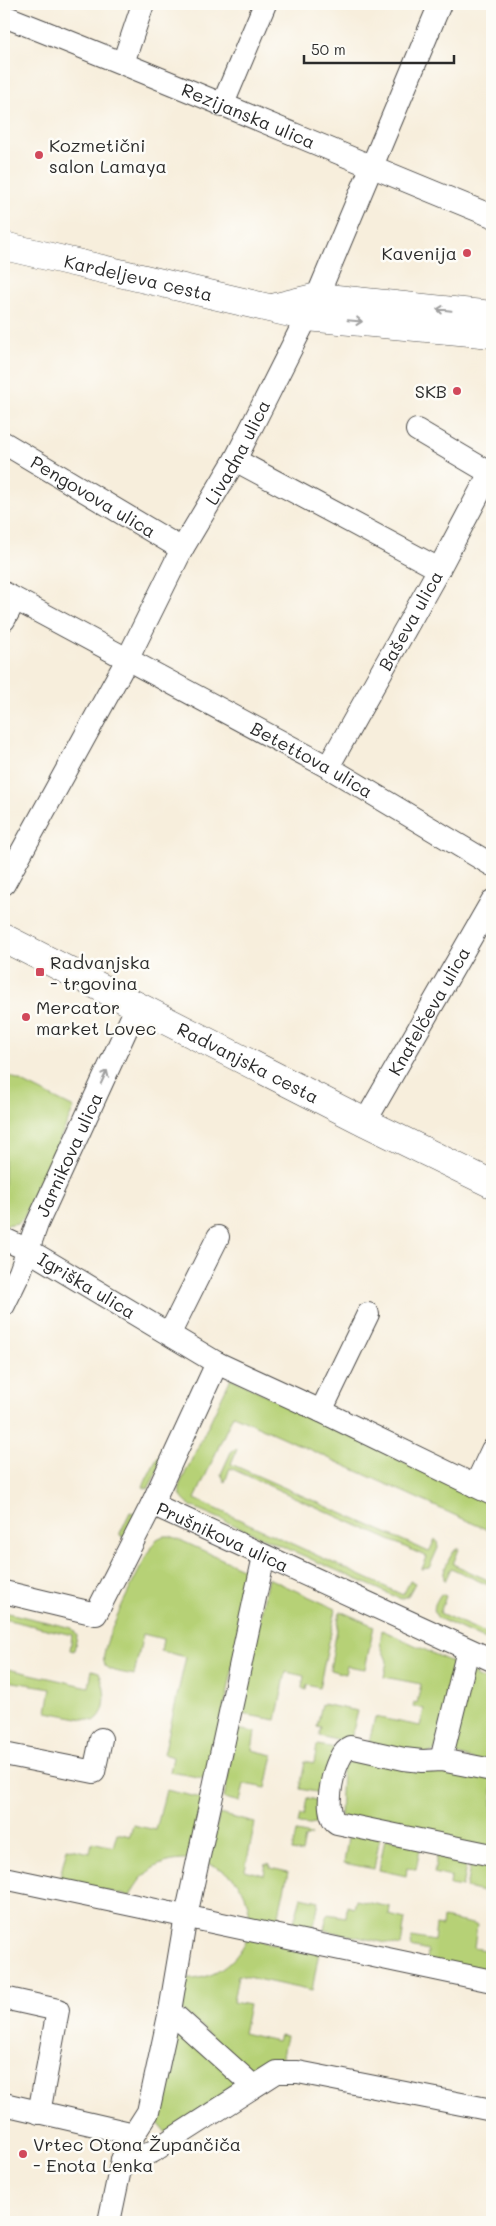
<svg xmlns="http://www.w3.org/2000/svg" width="496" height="2226" font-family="Mali,sans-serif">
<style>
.green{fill:#b6d176;stroke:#707e50}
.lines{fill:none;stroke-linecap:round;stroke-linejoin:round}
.street-casing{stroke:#4a4846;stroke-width:24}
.secondary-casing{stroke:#4a4846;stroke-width:29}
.street{stroke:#fff;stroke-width:22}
.secondary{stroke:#fff;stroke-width:28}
.oneway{stroke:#a0a0a0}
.poi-dot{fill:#d1495b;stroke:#fdfcf7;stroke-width:2}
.labels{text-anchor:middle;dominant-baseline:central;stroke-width:5;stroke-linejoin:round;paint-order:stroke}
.street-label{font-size:18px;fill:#2b2b2b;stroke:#fdfcf7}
.poi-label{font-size:18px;fill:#2b2b2b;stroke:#fdfcf7;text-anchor:start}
</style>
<rect width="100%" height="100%" fill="#fdfcf7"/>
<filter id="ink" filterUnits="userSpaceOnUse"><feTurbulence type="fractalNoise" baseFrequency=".02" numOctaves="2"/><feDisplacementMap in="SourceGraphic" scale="10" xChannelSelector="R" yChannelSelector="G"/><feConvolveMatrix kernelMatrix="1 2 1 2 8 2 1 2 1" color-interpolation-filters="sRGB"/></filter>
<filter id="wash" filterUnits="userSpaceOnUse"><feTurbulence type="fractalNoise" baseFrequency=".0096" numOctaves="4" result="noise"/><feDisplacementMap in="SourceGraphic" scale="20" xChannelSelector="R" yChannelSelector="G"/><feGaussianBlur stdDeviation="1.12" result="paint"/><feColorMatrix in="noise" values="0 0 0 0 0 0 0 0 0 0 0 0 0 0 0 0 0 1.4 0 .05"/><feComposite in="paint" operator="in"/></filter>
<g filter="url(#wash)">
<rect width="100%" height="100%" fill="#f7eedc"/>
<g class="green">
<path d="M4 1073 74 1108 24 1217 18 1223 6 1225 4 1224Z"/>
<path d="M231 1378 492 1505V1532L233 1415 195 1499 403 1595 410 1581 415 1583 408 1596 401 1599 191 1506C182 1500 180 1496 179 1486Z"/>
<path d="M235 1449H237L231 1464 429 1552 435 1539 437 1541 438 1548 429 1568 422 1569 427 1557 230 1468 225 1482 221 1474 231 1452Z"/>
<path d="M158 1456 164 1458 148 1489 143 1487 144 1484Z"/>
<path d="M130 1512 137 1514 125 1538 120 1535V1533Z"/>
<path d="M163 1536H171L253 1573 209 1779 170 1772 173 1757 164 1754 186 1657 161 1651 163 1639 143 1634 134 1675C126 1673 110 1672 105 1665 95 1650 142 1566 151 1547L157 1539Z"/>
<path d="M456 1549H459L453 1564 492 1582V1587L451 1568 445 1581 444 1579C442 1571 450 1555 456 1549Z"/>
<path d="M268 1578 336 1609 319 1688 307 1685 306 1690 302 1688 304 1676 286 1672 276 1720 241 1714Z"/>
<path d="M441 1594 446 1596 440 1613 492 1636V1643L438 1618C431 1610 435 1602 441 1594Z"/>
<path d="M340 1611 374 1626 365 1669 347 1666 345 1674 330 1670Z"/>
<path d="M4 1612 72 1628 77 1636 74 1651 70 1650 72 1635 4 1619Z"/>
<path d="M382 1630 458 1665 435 1751 422 1755 368 1746 375 1717 420 1726 424 1709 413 1706 414 1702 417 1703 421 1684 384 1677 387 1661 380 1644Z"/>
<path d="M8 1669 89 1687 92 1670 99 1672C105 1687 110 1711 94 1721L47 1712 51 1688 7 1681Z"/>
<path d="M471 1671 476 1673 475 1676 492 1683V1766L455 1754 453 1746Z"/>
<path d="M322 1704 358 1711 350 1743 319 1736 321 1727 317 1726Z"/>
<path d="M236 1729 255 1732 252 1750 273 1755 266 1788 244 1784 240 1802 224 1798Z"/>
<path d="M317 1745 336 1748 326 1794 300 1789 305 1761 314 1763Z"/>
<path d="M354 1756 492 1777V1852L340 1816 342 1769Z"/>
<path d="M166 1790 206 1799 192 1860C162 1859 144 1868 130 1896L59 1881 67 1848 90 1853 92 1842 113 1847 117 1833 130 1836 133 1825 156 1830Z"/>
<path d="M307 1798 325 1802 320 1823 310 1825 298 1824 300 1815H304Z"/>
<path d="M219 1814 255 1823 245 1870 264 1875 266 1863 270 1864V1868L288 1872 276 1928 250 1922C249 1893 238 1874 209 1864Z"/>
<path d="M349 1831 380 1836 374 1869 344 1863Z"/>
<path d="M296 1832 312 1835 305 1838 302 1853 292 1851Z"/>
<path d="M385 1838 421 1845 416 1869 407 1868 406 1876 379 1870Z"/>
<path d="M438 1849 468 1856 462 1887 450 1885 451 1877 434 1873Z"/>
<path d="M472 1856 492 1860V1894L466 1888Z"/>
<path d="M301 1897 319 1901 312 1935 292 1929Z"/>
<path d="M356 1900 390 1907 389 1915 405 1919 401 1946 324 1930 327 1914 346 1917 347 1906 354 1908Z"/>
<path d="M443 1918 477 1925 474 1948 491 1951 488 1972 427 1960 428 1951 410 1947 412 1937 434 1941 436 1925 442 1926Z"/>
<path d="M247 1939 319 1952 312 1991 238 1975 233 2002 249 2005 243 2033 277 2041 279 2035 286 2036 281 2062 257 2078 179 2007 184 1979C212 1981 235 1964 247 1939Z"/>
<path d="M179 2023 241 2082 167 2134 158 2123 157 2117Z"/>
</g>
</g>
<g filter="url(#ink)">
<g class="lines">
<defs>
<g id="street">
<path id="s1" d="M4 16C168 80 329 150 492 216"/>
<path d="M123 63 143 4"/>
<path d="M222 106 265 4"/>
<path d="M417 430 490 473"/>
<path id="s2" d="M4 443 182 549"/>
<path d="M235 460 439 569"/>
<path id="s3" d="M4 593 328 767 492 865"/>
<path d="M4 620 15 600"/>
<path id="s4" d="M328 767 439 569 492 469"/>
<path id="s5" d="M4 884 128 658 182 549 235 460 317 297 440 4"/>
<path id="s6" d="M365 1122 492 901"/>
<path id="s7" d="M4 1239 28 1250 217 1363 321 1411 492 1494"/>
<path id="s8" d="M4 1305 20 1272 37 1224 137 1006"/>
<path d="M170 1333 218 1237"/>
<path d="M321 1411 368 1314"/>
<path d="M475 1486 492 1450"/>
<path d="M152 1504 217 1363"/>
<path id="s9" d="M4 1592 96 1614 152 1504 492 1660"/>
<path d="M4 1754 94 1772 101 1739"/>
<path d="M441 1760 468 1650"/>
<path d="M492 1770 441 1760 422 1761 404 1759 350 1747C334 1753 321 1814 337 1823L492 1855"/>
<path d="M4 1878 492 1981"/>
<path d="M4 1998 58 2010 39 2113"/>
<path d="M170 2011 253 2086"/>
<path d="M4 2104 134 2134"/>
<path d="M122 2160 152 2152 277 2072H298L492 2110"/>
<path d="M109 2222 122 2160 134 2134 148 2112 170 2011 186 1916 264 1556"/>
</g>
<g id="secondary">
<path id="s10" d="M4 246 307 317 492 334"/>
<path d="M276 307 317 297 492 315"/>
<path id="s11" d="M4 938 365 1122 492 1184"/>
</g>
</defs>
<use href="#street" class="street-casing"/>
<use href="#secondary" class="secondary-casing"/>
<use href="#street" class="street"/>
<use href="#secondary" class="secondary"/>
</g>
<defs><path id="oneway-shaft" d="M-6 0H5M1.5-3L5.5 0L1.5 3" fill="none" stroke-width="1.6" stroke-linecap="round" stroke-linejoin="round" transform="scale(1.25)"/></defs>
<g class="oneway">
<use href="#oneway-shaft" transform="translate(444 310) rotate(-174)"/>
<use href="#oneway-shaft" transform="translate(355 321) rotate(5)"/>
<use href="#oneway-shaft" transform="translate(104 1077) rotate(-65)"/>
</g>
</g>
<g class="poi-dot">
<circle cx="39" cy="155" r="5"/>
<circle cx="467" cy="253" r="5"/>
<circle cx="457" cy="391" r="5"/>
<rect x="35" y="967" width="10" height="10" rx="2.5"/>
<circle cx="26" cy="1017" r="5"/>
<circle cx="23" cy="2154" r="5"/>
</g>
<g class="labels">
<g class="street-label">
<text stroke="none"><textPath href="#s1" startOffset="264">Rezijanska ulica</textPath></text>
<text stroke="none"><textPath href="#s10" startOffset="138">Kardeljeva cesta</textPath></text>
<text stroke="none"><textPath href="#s5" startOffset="491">Livadna ulica</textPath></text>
<text stroke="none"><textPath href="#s2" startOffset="104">Pengovova ulica</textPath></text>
<text stroke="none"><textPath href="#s4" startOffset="168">Baševa ulica</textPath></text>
<text stroke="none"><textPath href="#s3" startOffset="350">Betettova ulica</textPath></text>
<text stroke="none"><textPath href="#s6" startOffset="128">Knafelčeva ulica</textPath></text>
<text stroke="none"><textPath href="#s11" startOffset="274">Radvanjska cesta</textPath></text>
<text stroke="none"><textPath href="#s8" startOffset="164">Jarnikova ulica</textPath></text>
<text stroke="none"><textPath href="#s7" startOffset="95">Igriška ulica</textPath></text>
<text stroke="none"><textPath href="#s9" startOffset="296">Prušnikova ulica</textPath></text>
</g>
<g class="poi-label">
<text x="49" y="145">Kozmetični<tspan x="49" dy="21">salon Lamaya</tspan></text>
<text x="457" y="253" text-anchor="end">Kavenija</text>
<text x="447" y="391" text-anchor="end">SKB</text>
<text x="50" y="962">Radvanjska<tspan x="50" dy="21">- trgovina</tspan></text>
<text x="36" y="1007">Mercator<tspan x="36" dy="21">market Lovec</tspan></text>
<text x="33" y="2144">Vrtec Otona Župančiča<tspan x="33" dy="21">- Enota Lenka</tspan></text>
</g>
</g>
<rect width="496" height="2226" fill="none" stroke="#fdfcf7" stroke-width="20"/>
<path d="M304 55v8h150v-8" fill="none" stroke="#2b2b2b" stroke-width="2.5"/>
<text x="311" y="55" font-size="15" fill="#2b2b2b" stroke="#fdfcf7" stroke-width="4" paint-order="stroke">50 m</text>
</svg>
